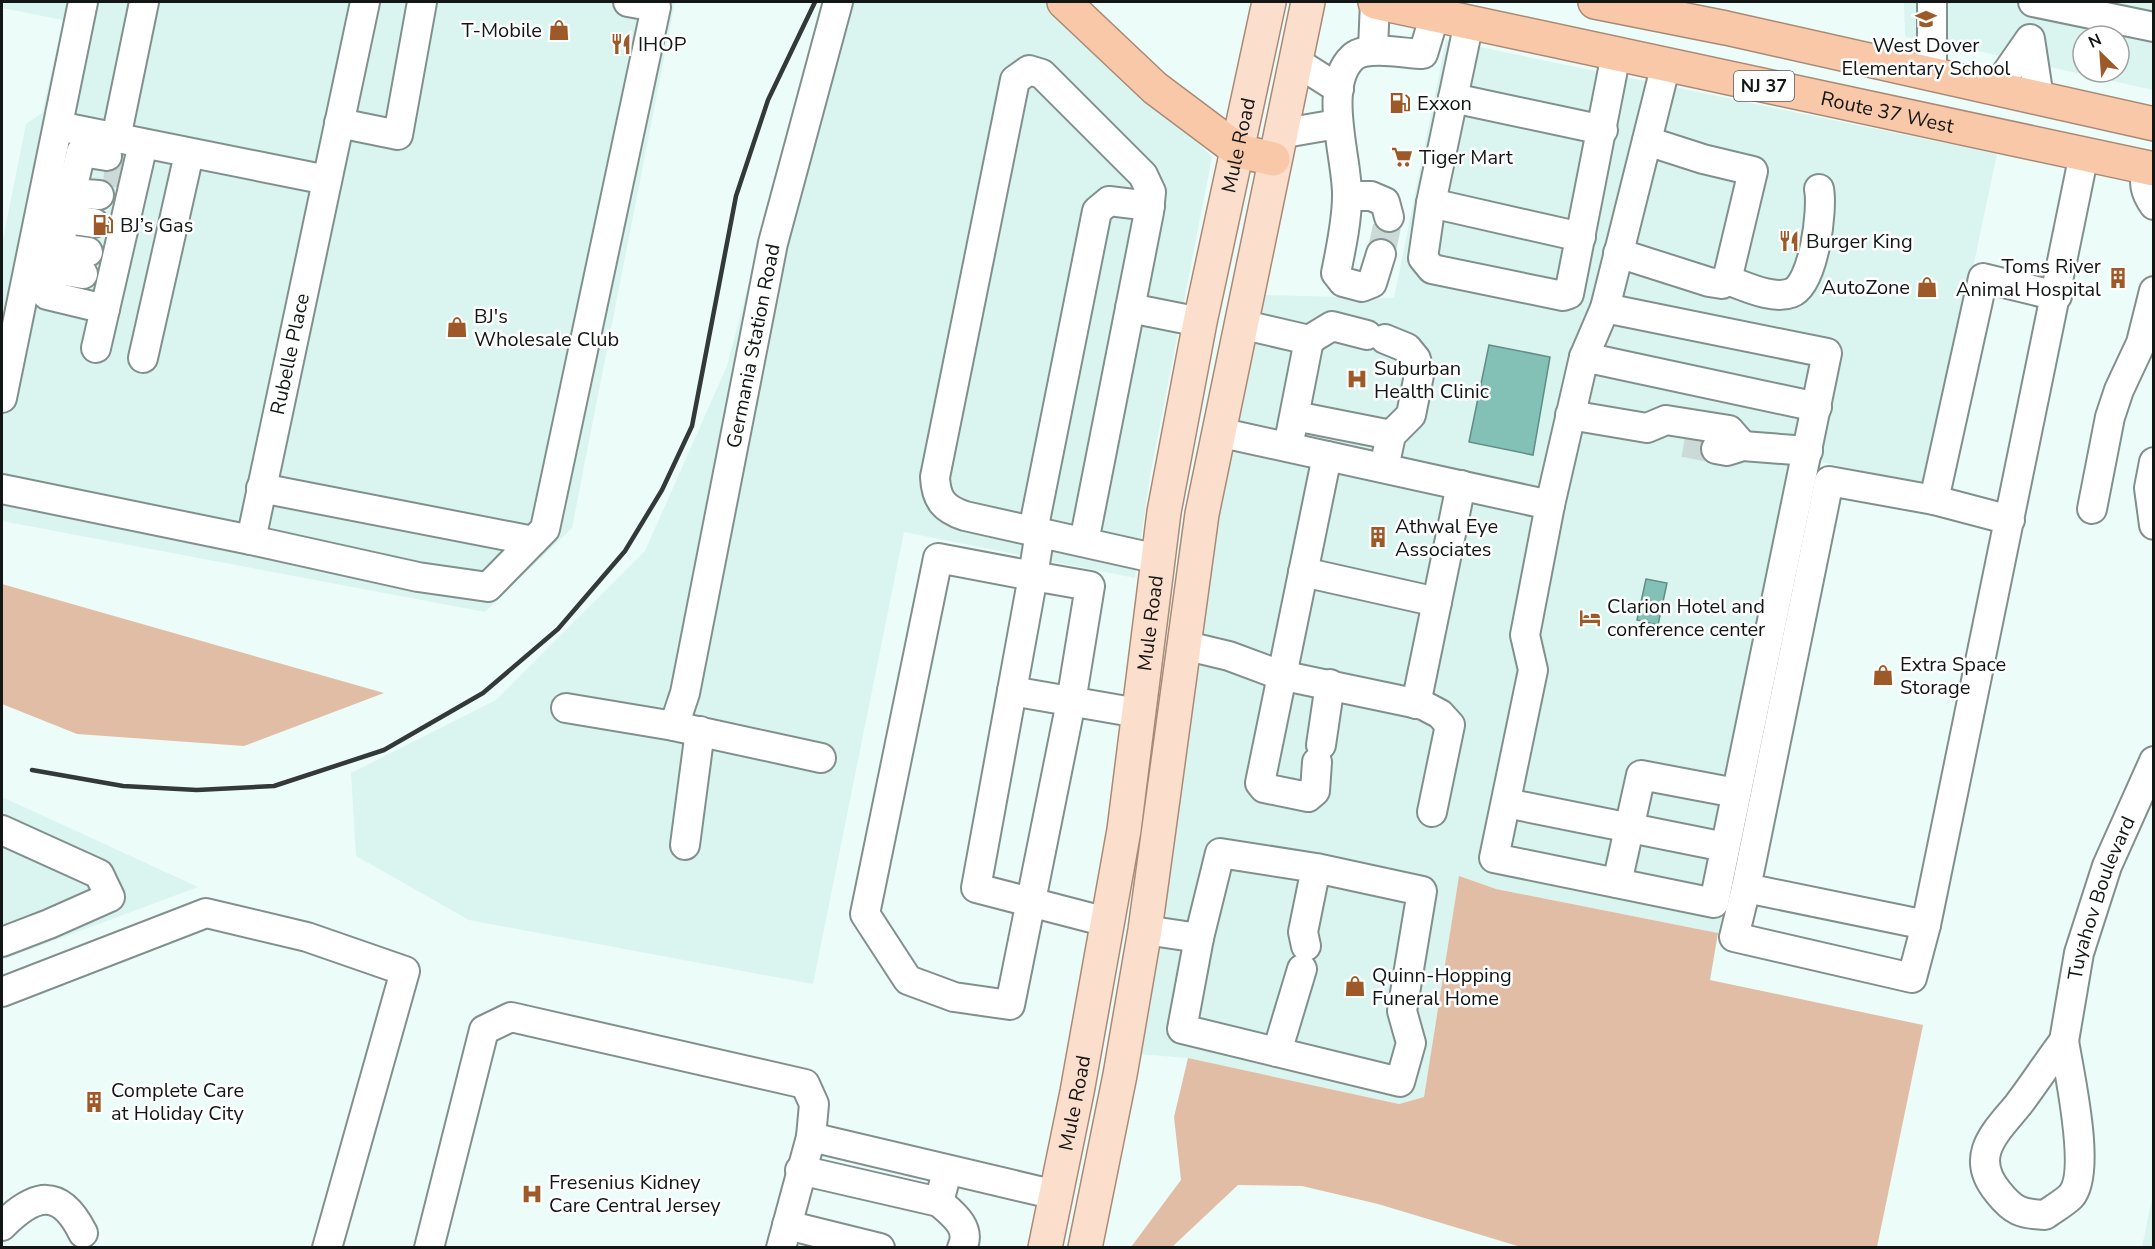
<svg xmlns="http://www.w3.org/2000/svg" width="2155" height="1249" font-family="'Nunito Sans',sans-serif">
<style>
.built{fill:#daf4ef;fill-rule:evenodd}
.green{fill:#e2bda6}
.water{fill:#83c0b6;stroke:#618d86;stroke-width:1.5}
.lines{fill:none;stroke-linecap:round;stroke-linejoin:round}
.minor-tunnel{stroke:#cbdad7;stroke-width:28;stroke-dasharray:28 14;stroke-linecap:butt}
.minor-casing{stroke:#82908d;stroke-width:32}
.major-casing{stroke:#a88a76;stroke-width:36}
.highway-casing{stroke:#a88a76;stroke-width:36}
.minor{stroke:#fff;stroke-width:28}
.major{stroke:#fbdecb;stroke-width:33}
.highway{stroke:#f9c8a9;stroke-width:33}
.rail{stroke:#323938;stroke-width:4.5}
.labels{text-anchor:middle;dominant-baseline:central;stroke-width:5;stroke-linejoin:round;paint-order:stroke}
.shield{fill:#fff;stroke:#595d5c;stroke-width:1.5}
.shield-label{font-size:18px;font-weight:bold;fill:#121716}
.poi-label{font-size:20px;fill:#121716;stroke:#fff;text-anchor:start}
.street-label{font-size:20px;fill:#121716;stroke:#fff}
</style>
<rect width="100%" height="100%" fill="#ecfcf9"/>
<g class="built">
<path d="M2 2H675L572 528 485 612 2 521V244L26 124 42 113 63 20 2 8Z"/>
<path d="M823 2H1055L1212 157 1150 476 1135 578 904 532 813 984 469 920 356 856 351 773 496 700 645 551 727 366Z"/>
<path d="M1904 2H2153V90L1947 44 1905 37ZM2083 36H2119V72H2083Z"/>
<path d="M1446 40 1997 154 1927 485 1821 462 1718 933 1496 889 1459 877 1424 1097 1399 1104 1188 1058 1137 1054 1214 518 1258 295 1394 298Z"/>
<path d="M2 797 198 887 2 960Z"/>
<path d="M2153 1193V1247H2142Z"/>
</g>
<g class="green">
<path d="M2 584 384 693 244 746 77 734 2 704Z"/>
<path d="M1459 876 1496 889 1718 933 1710 980 1923 1025 1877 1247H1521L1378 1204 1302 1186 1238 1185 1172 1247H1131L1181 1180 1174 1117 1188 1058 1399 1104 1424 1097Z"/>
</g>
<g class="water">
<path d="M1489 345 1550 357 1533 455 1469 442Z"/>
<path d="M1646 579 1667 583 1658 625 1637 620Z"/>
</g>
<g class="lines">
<g class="minor-tunnel">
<path d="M104 172 124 174"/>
<path d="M1381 254 1389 217"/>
<path d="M1684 443 1716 449"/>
</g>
<defs>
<g id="minor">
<path d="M365 2 251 540 418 577 488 587 545 529 656 7 628 2"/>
<path d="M1932 2V74"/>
<path d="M2033 2 2154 27"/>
<path d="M1469 22 1431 203 1423 258 1432 269 1563 296 1569 294 1616 54"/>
<path d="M1373 49 1375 2"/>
<path d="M1295 61 1339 89"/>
<path d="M1996 88 2030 39 2039 98"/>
<path d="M1453 98 1603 130"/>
<path d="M339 123 398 135 422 2"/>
<path d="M58 126 327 180"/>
<path d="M1279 134 1337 124"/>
<path d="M116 138 144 2"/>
<path d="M2146 167C2144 183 2144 191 2154 205"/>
<path d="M71 193 99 195"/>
<path d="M1347 196H1371L1385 202 1389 217"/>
<path d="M1431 203 1581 237"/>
<path d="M65 219 94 223"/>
<path d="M58 248 88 252"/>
<path d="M1618 253 1709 282 1722 284 1727 280 1753 171 1703 159 1647 141"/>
<path d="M1381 254 1372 283 1362 287 1343 282 1336 273C1341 248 1347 221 1347 196 1348 160 1322 87 1352 58 1366 44 1405 54 1423 54L1435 14"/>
<path d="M53 269 83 274"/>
<path d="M1727 280C1745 286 1772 300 1791 293 1814 285 1823 209 1819 189"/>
<path d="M1130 308 1200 322"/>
<path d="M105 309 47 295 81 152 107 156"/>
<path d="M1240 324 1309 340 1332 326 1367 335"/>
<path d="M96 348 143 144"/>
<path d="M1584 357 1817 407"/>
<path d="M143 358 189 154"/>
<path d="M2 398 83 2"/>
<path d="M1570 415 1647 428 1666 420 1729 430 1743 446"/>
<path d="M1295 416 1391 435"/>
<path d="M1218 432 1550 505 1584 357 1605 308 1666 64"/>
<path d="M1288 447 1309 340"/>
<path d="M1716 449 1727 451 1743 446 1808 451"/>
<path d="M2154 462 2149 488 2154 525"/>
<path d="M1384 468 1391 435 1411 415 1419 375 1416 359 1407 348 1385 339"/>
<path d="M261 488 533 541"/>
<path d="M2 489 251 540"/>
<path d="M1934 500 1983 278 2057 296"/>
<path d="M1550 505 1525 635 1533 670 1494 858 1714 903 1827 353 1605 308"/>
<path d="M2092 509 2110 417 2119 390 2141 343 2154 291"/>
<path d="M2010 520 1934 500 1829 481 1746 888 1926 925 2084 154"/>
<path d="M1033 531 1097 211 1109 201 1150 206"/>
<path d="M1040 532 1033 576 1090 586 1071 702 1010 1005 954 997 908 980 865 914 938 558 1033 576 1012 691 1138 713"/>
<path d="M1084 542 1149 212 1151 192 1143 175 1042 74 1029 70 1015 80 935 477C936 500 944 509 965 516L1158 559"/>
<path d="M1303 572 1437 602"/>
<path d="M1183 645 1229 656 1280 675 1423 705 1440 714 1450 725 1432 812"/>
<path d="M1012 691 976 888 1107 922"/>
<path d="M1416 704 1461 485"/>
<path id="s1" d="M566 708 674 726 685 693 773 243 838 2"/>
<path d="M674 726 821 758"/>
<path d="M1321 745 1330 684"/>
<path d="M1317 762 1315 791 1308 797 1264 788 1260 783 1327 456"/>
<path d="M1506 803 1725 847"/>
<path d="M2 830 99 874 110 897 49 924 2 942"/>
<path d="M685 845 700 731"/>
<path d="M1617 883 1641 775 1736 793"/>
<path d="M1746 888 1734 937 1912 978 1926 925"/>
<path d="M1145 930 1199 938"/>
<path d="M1306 946 1303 932 1316 868 1220 853 1199 938 1182 1029 1400 1082 1411 1043 1402 1011 1422 891 1316 868"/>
<path d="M2 992 206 913 307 937 405 971 327 1248"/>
<path d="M2064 1041C2069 1073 2092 1172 2071 1196 2064 1203 2053 1209 2045 1215 2021 1214 2013 1211 1998 1192 1968 1156 1996 1132 2018 1105 2034 1084 2048 1062 2064 1041Z"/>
<path id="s2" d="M2064 1041 2079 953 2107 866 2154 761"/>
<path d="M1277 1052 1302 969"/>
<path d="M800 1170 939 1202"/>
<path d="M944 1183 939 1202C953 1214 972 1228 962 1248"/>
<path d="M787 1225 880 1248"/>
<path d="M2 1226C35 1193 60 1187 83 1233"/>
<path d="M429 1248 484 1030 511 1017 805 1084 814 1104 811 1137"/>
<path d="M781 1248 811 1137 1056 1195"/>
</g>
<g id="major">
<path id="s3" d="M1045 1248 1077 1092 1124 830 1164 512 1200 322 1269 2"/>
<path d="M1085 1248 1120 1075 1145 930 1202 514 1308 2"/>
</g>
<g id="highway">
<path d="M1064 2 1155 88 1239 151 1273 159"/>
<path id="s4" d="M1375 2 2154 169"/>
<path d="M1595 2 1726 28 2154 124"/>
</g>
</defs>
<use href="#minor" class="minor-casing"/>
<use href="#major" class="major-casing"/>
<use href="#highway" class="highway-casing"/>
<use href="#minor" class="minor"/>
<use href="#major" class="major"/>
<use href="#highway" class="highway"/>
<path class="rail" d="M32 770 123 786 197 790 274 786 384 750 483 693 558 629 625 551 662 490 692 426 736 196 768 100 815 2"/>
</g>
<defs>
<symbol id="school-bare" viewBox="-9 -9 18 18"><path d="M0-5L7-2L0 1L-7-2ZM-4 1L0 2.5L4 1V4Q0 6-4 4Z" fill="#9d5a28" stroke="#fff" stroke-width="2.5" paint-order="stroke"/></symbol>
<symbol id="shop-bare" viewBox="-9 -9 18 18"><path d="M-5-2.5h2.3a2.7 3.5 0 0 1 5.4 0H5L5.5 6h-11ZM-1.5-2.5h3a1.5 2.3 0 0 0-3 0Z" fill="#9d5a28" stroke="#fff" stroke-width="2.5" paint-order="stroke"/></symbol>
<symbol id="restaurant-bare" viewBox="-9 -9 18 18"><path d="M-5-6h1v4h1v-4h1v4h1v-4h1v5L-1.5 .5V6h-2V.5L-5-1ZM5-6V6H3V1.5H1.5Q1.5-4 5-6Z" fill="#9d5a28" stroke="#fff" stroke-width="2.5" paint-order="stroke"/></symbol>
<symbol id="fuel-bare" viewBox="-9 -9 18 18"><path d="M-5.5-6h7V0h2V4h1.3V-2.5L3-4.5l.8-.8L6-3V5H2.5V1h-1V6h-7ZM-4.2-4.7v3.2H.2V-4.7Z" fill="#9d5a28" stroke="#fff" stroke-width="2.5" paint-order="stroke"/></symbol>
<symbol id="supermarket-bare" viewBox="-9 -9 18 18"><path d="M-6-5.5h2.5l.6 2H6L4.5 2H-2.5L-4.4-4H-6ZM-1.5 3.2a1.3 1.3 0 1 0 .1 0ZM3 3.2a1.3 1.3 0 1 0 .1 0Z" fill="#9d5a28" stroke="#fff" stroke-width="2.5" paint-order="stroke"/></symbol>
<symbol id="building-bare" viewBox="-9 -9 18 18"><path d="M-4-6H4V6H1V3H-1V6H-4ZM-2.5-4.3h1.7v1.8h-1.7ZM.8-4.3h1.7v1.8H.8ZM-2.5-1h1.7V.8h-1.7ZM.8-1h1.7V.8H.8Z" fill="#9d5a28" stroke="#fff" stroke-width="2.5" paint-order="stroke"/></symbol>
<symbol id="hospital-bare" viewBox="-9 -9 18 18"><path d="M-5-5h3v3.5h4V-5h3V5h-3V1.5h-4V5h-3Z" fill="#9d5a28" stroke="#fff" stroke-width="2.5" paint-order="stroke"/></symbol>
<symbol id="hotel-bare" viewBox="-9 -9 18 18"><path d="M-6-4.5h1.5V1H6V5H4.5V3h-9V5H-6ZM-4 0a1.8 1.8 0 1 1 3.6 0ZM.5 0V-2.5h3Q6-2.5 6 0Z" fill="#9d5a28" stroke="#fff" stroke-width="2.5" paint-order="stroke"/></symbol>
</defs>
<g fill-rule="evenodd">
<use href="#school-bare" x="1911" y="4" width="30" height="30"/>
<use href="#shop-bare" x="544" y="15" width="30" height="30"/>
<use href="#restaurant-bare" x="606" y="29" width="30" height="30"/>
<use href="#fuel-bare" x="1385" y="88" width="30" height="30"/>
<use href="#supermarket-bare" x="1387" y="142" width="30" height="30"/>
<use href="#fuel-bare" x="88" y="210" width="30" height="30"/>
<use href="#restaurant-bare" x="1774" y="226" width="30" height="30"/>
<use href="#building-bare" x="2103" y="263" width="30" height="30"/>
<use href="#shop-bare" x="1912" y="272" width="30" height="30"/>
<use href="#shop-bare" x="442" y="312" width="30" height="30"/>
<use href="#hospital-bare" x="1342" y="364" width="30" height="30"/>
<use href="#building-bare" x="1363" y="522" width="30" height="30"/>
<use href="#hotel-bare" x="1575" y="603" width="30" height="30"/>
<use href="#shop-bare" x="1868" y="660" width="30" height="30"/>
<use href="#shop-bare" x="1340" y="971" width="30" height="30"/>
<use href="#building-bare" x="79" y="1087" width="30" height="30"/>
<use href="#hospital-bare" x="517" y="1179" width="30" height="30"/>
</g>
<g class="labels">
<rect class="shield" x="1734" y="71" width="60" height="30" rx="4.5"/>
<g class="shield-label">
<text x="1764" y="86">NJ 37</text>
</g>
<g class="poi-label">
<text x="542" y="30" text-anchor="end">T-Mobile</text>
<text x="638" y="44">IHOP</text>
<text x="1926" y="45" text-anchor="middle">West Dover<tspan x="1926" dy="23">Elementary School</tspan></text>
<text x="1417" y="103">Exxon</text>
<text x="1419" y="157">Tiger Mart</text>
<text x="120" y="225">BJ’s Gas</text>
<text x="1806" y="241">Burger King</text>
<text x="2101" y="266" text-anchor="end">Toms River<tspan x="2101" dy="23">Animal Hospital</tspan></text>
<text x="1910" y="287" text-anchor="end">AutoZone</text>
<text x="474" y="316">BJ's<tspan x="474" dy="23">Wholesale Club</tspan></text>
<text x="1374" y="368">Suburban<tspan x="1374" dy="23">Health Clinic</tspan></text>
<text x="1395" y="526">Athwal Eye<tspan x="1395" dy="23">Associates</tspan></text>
<text x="1607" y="606">Clarion Hotel and<tspan x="1607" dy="23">conference center</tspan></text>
<text x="1900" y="664">Extra Space<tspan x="1900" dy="23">Storage</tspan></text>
<text x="1372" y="975">Quinn-Hopping<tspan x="1372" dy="23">Funeral Home</tspan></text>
<text x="111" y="1090">Complete Care<tspan x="111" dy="23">at Holiday City</tspan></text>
<text x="549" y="1182">Fresenius Kidney<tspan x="549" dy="23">Care Central Jersey</tspan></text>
</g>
<g class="street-label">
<text stroke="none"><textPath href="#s4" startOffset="524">Route 37 West</textPath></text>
<text stroke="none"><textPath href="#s3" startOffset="1120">Mule Road</textPath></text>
<text stroke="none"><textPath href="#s1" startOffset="498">Germania Station Road</textPath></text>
<text transform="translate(290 354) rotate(-78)">Rubelle Place</text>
<text stroke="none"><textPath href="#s3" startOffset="634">Mule Road</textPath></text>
<text stroke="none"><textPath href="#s2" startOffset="148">Tuyahov Boulevard</textPath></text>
<text stroke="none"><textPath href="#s3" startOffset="148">Mule Road</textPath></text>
</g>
</g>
<rect width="2155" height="1249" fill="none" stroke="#121716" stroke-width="6"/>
<g transform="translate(2101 54) rotate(335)"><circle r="28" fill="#ffffff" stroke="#a0a2a2" stroke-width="1.5"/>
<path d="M0-4.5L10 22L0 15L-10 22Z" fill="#9d5a28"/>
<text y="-9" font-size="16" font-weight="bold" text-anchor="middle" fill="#121716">N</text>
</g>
</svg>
